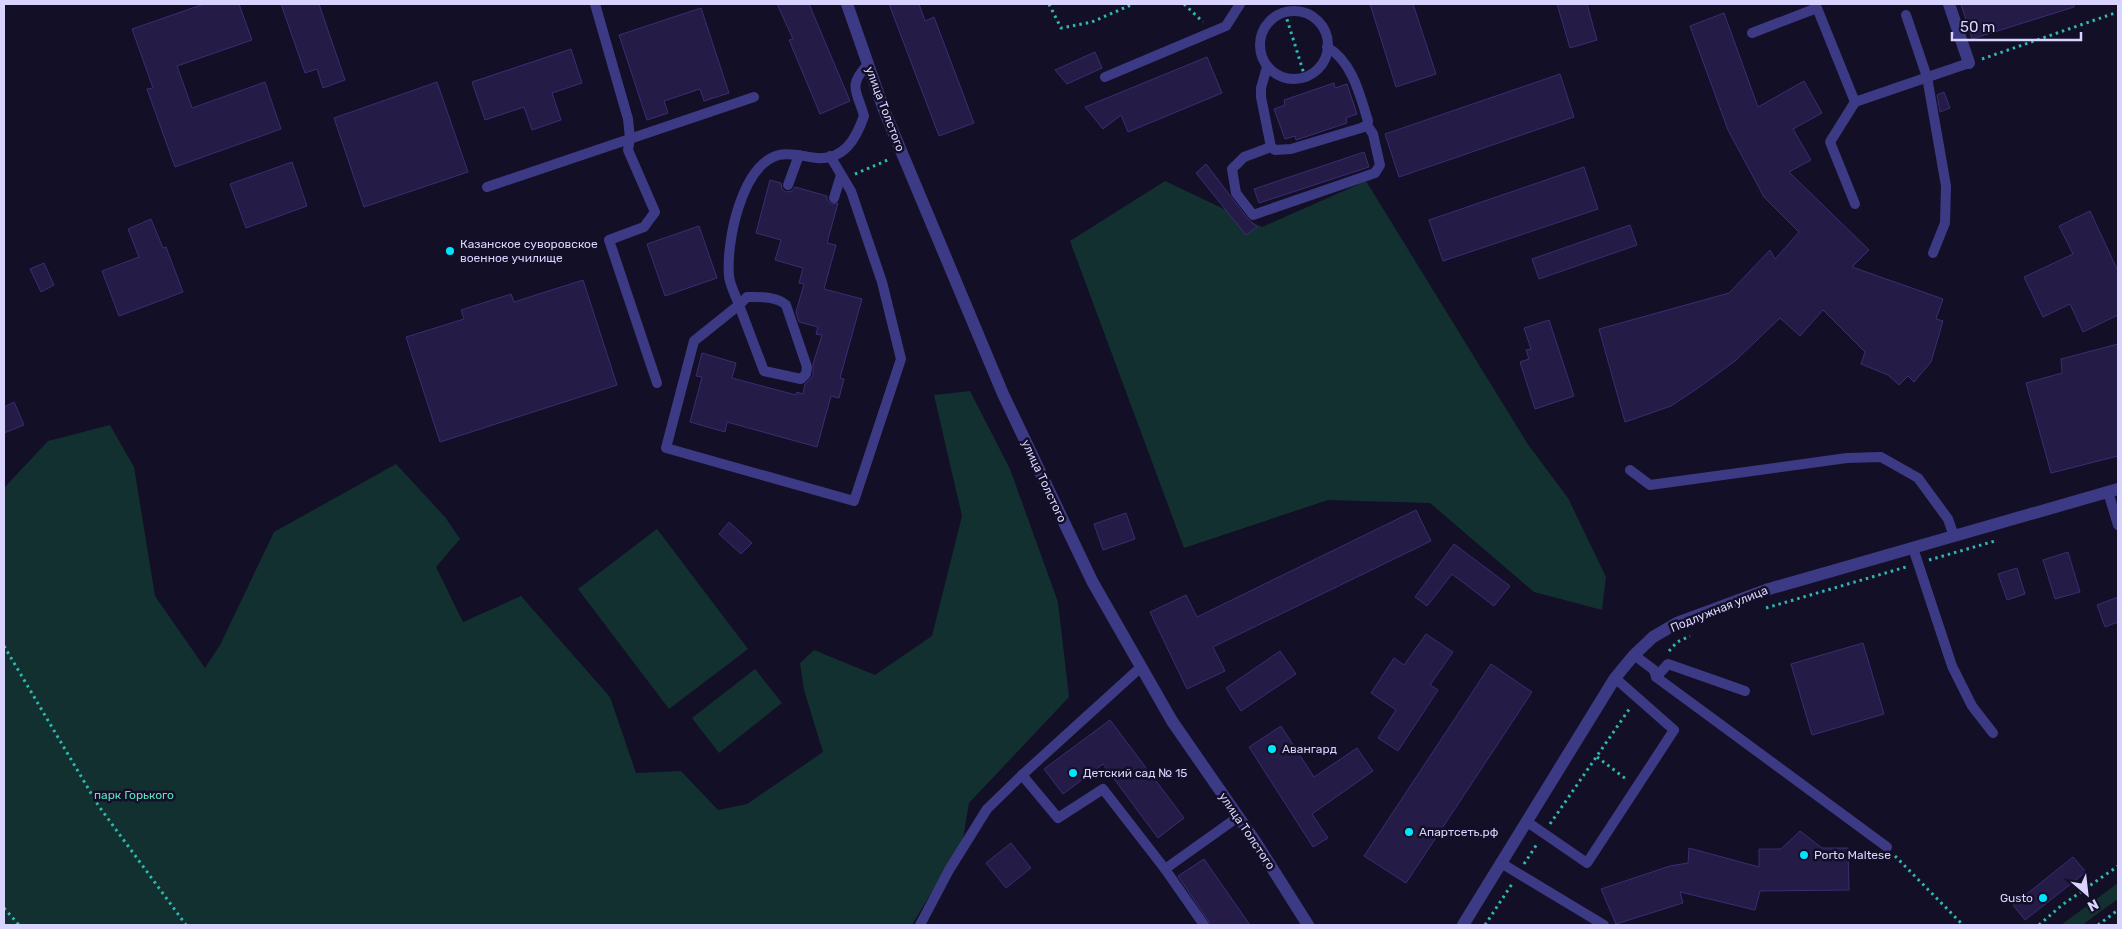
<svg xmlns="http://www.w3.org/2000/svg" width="2122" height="929" font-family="Rubik,sans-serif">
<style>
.green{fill:#12302f}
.building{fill:#241b47;stroke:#3b2d73}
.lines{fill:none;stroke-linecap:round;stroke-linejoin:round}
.path{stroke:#2fb8b0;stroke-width:3;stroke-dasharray:2.5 4;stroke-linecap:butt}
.service{stroke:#3d3a85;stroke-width:10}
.minor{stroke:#3d3a85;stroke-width:12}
.tertiary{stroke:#3d3a85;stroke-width:12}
.poi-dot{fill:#00e5ff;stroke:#130f26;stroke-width:2}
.labels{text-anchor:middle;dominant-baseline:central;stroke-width:5;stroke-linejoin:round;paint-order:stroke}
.street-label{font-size:12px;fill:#d9d4ff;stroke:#130f26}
.poi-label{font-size:12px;fill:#d9d4ff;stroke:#130f26;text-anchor:start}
.park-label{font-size:12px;fill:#5fe0c0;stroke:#130f26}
</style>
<rect width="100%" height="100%" fill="#130f26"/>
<g class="green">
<path d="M1165 181 1262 227 1366 181 1527 443 1568 498 1606 577 1602 610 1534 592 1430 503 1328 500 1184 548 1070 241Z"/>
<path d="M970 391 1010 469 1058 602 1069 697 969 803 963 839 912 925H4V488L48 441 110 425 134 467 155 596 205 668 220 645 274 532 396 464 445 517 460 539 436 567 463 622 521 596 610 697 636 773 681 771 718 810 747 804 823 752 804 690 800 663 814 650 875 675 932 636 962 516 934 395Z"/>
<path d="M657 529 748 649 669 709 578 589Z"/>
<path d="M755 669 782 703 719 753 692 718Z"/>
<path d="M2118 883V899L2082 925H2061Z"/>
</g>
<g class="building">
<path d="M204 4H239L252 40 177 66 192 108 265 82 281 129 175 167 147 89 153 88 132 29Z"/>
<path d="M281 4H319L345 80 323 88 317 69 305 73Z"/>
<path d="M777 4H809L850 101 820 114 789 40 793 39Z"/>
<path d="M889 4H919L925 21 934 17 974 123 939 136Z"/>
<path d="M1370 4H1413L1436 74 1396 87Z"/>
<path d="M1557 4H1587L1597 40 1570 48Z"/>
<path d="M1961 4H2074V7L1972 39Z"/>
<path d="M701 8 729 93 704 101 700 89 664 101 668 113 647 120 619 35Z"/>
<path d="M1724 13 1758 107 1804 81 1822 113 1793 129 1811 160 1789 172 1869 250 1852 267 1943 299 1936 319 1943 321 1931 362 1914 382 1908 376 1899 385 1888 375 1861 364 1865 352 1823 310 1800 336 1780 318 1735 361 1698 388 1671 406 1625 422 1599 329 1729 293 1770 250 1775 259 1799 232 1764 197 1728 130 1690 26Z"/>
<path d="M571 49 582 83 552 93 561 120 532 130 524 107 485 120 472 82Z"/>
<path d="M1095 52 1102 68 1067 84 1055 70Z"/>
<path d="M1207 57 1222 93 1128 132 1121 115 1103 129 1085 107Z"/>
<path d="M1560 74 1574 117 1399 177 1385 134Z"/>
<path d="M437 82 468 172 364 207 334 118Z"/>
<path d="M1334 83 1335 88 1347 84 1357 114 1346 118 1347 123 1296 140 1295 136 1285 139 1274 109 1285 105 1284 100Z"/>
<path d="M1944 92 1950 108 1940 112 1937 95Z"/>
<path d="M1364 152 1369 167 1259 203 1254 189Z"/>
<path d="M292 162 307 206 246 228 230 184Z"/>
<path d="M1206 164 1248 219 1257 227 1246 235 1196 173Z"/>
<path d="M1584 167 1598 209 1443 261 1429 220Z"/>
<path d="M770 180 781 183 782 189 786 192 792 191 795 187 827 196V200L832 204 838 203 827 243 836 245 824 289 862 299 840 378 844 379 839 398 831 396 817 447 727 422 725 432 690 422 702 377 696 376 702 353 736 363 732 378 796 395 797 392 803 394 805 384 813 376V364L822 335 816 334 818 327 799 322 796 312 804 284 799 283 803 268 775 260 781 240 756 233Z"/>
<path d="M2090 211 2118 271V315L2083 332 2070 304 2043 317 2024 277 2073 254 2059 226Z"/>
<path d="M151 219 163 248 166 247 183 292 119 316 102 271 139 257 128 229Z"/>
<path d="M1630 225 1637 245 1539 279 1532 259Z"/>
<path d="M699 226 717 278 665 296 647 244Z"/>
<path d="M44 263 54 285 41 292 30 269Z"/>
<path d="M583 280 617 385 440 442 406 337 464 319 461 310 511 294 514 302Z"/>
<path d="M1549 320 1574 396 1535 409 1520 362 1529 359 1526 350 1531 349 1524 328Z"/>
<path d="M2118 344V456L2051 473 2026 383 2062 373 2061 359Z"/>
<path d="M14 402 24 425 4 433V407Z"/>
<path d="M1416 510 1431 541 1213 647 1225 671 1187 689 1150 612 1186 595 1197 617Z"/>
<path d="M1126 513 1135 539 1103 550 1094 524Z"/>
<path d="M729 522 752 543 741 554 719 534Z"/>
<path d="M1454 544 1510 586 1494 606 1452 574 1427 606 1415 597Z"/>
<path d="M2068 552 2080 592 2055 599 2043 560Z"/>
<path d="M2017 568 2025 594 2007 600 1998 574Z"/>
<path d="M2118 597V622L2105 627 2097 605Z"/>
<path d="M1426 634 1453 652 1430 685 1438 690 1398 751 1378 738 1396 710 1371 693 1394 658 1404 665Z"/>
<path d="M1863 643 1884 714 1812 735 1791 664Z"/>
<path d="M1280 651 1296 674 1241 711 1226 688Z"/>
<path d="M1491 664 1532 692 1406 883 1364 856Z"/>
<path d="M1110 720 1184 818 1158 838 1103 764 1063 794 1044 769Z"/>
<path d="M1281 726 1314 777 1357 748 1373 771 1312 814 1328 838 1313 847 1249 747Z"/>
<path d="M1800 831 1822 848H1848L1849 890 1760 891 1755 910 1680 892 1683 903 1616 924 1601 889 1670 866 1688 863 1689 848 1759 867V849H1781Z"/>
<path d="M1011 843 1031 868 1006 888 986 863Z"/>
<path d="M2073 857 2086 872 2025 920 2013 905Z"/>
<path d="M1204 859 1250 925H1211L1178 876Z"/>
</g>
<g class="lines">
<g class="path">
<path d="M1049 4 1061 28 1092 22 1133 4"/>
<path d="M1184 4 1203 22"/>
<path d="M1285 13 1305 77"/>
<path d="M1982 59 2118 12"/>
<path d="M855 174 890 159"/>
<path d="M1929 560 1995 541"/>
<path d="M1766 608 1906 567"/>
<path d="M4 646 98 805 186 925"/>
<path d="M1669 651 1677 642 1690 636"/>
<path d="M1597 757 1626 779"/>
<path d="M1550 824 1630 708"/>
<path d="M1895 856 1963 925"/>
<path d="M1524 864 1537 844"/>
<path d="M4 908 19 925"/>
<path d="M1485 925 1512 884"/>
<path d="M2039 925 2062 905 2118 866"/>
<path d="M2098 925 2118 910"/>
</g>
<g class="service">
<path d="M595 4 628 119 630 138 628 150 655 212 644 227 609 240 657 383"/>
<circle cx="1294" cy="45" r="34"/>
<path d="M1906 15 1927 77 1946 186 1945 223 1933 253"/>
<path d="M1752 33 1817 8 1855 102 1969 63"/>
<path d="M1267 67 1261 88V97L1271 147 1275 150 1291 149 1361 128 1367 125 1368 121C1360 95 1352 61 1327 47"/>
<path d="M1105 77 1226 26 1240 4"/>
<path d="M1271 147 1244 157 1232 169 1236 193 1253 215 1375 173 1380 165 1373 134 1367 125"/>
<path d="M830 156 851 191 882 282 901 359 854 501 666 448 694 341 739 305C736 296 730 286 729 276 726 243 741 165 779 155 791 152 805 157 817 158 844 160 856 139 864 116 857 90 847 87 868 64"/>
<path d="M788 185 799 155"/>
<path d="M487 187 754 97"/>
<path d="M834 198 841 175"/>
<path d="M1855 204 1830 142 1855 102"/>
<path d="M747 297C760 297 776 296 786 305L807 367 806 374 801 379 764 371 739 305Z"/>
<path d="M1630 470 1650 485 1847 458 1881 457 1918 478 1948 519 1954 536"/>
<path d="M2108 492 2118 525"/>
<path d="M1913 548 1952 666 1972 706 1993 733"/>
<path d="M1634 655 1654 670 1656 677 1887 847"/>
<path d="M1141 667 1022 775 1058 818 1103 789 1165 869 1204 925"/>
<path d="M1656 677 1668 664 1745 691"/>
<path d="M1526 821 1587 863 1674 730 1615 678"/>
<path d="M1501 863 1604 925"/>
<path d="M1165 869 1238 817"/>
<path d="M920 925 949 870 987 809 1022 775"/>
</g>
<path class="minor" d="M1949 4 1969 63"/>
<g class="tertiary">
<path d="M847 4 884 110 1003 394 1092 581 1172 721 1255 841 1308 925"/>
<path d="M1463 925 1615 678 1634 655 1653 637 1677 623 1769 589 2118 489"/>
</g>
</g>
<g class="poi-dot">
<circle cx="450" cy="251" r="5"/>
<circle cx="1272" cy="749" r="5"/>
<circle cx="1073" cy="773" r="5"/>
<circle cx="1409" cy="832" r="5"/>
<circle cx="1804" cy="855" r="5"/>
<circle cx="2043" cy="898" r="5"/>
</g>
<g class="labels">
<g class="street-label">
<text transform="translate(885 109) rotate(69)">улица Толстого</text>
<text transform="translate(1044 481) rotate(65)">улица Толстого</text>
<text transform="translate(1719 609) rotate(-22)">Подлужная улица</text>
<text transform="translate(1247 831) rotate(56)">улица Толстого</text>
</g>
<g class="poi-label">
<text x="460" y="244">Казанское суворовское<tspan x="460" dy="14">военное училище</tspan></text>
<text x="1282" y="749">Авангард</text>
<text x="1083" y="773">Детский сад № 15</text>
<text x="1419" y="832">Апартсеть.рф</text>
<text x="1814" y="855">Porto Maltese</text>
<text x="2033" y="898" text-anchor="end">Gusto</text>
</g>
<g class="park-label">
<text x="134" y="795">парк Горького</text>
</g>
</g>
<rect width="2122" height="929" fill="none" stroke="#d9d4ff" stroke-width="10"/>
<g transform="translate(2087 894) rotate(152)" stroke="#130f26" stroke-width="4" paint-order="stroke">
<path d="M0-4L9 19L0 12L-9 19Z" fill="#d9d4ff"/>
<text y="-8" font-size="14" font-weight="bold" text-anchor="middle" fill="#d9d4ff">N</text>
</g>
<path d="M1952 32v8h129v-8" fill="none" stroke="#d9d4ff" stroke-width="2.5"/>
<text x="1960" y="32" font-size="15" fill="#d9d4ff" stroke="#130f26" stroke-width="4" paint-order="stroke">50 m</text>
</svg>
